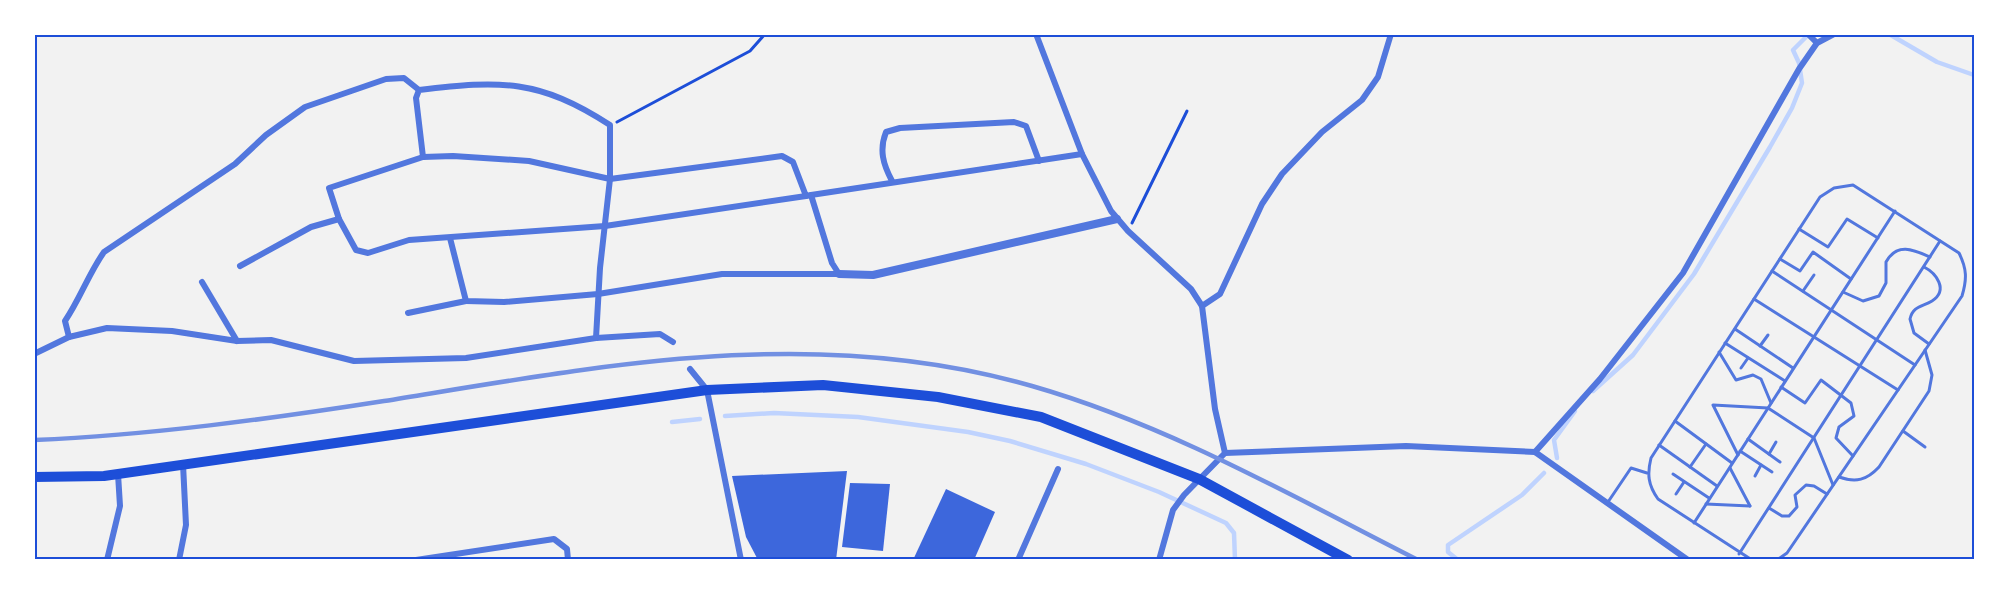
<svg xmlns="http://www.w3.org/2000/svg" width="2009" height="594" font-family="'Open Sans',sans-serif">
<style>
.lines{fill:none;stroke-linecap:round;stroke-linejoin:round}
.stream{stroke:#bfd3fe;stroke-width:4.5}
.building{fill:#3d67dc}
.path{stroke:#1d4ed8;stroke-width:3}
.service{stroke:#5277de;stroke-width:3}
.minor{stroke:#5277de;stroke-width:6}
.tertiary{stroke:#5277de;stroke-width:8}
.trunk{stroke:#1d4ed8;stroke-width:10}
.rail{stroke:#7290e2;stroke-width:4.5}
.neatline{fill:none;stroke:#1d4ed8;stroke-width:2}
</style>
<rect width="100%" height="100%" fill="#f2f2f2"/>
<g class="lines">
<g class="stream">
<path d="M1889 34 1937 62 1974 75"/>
<path d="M1593 391 1633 355 1694 274 1770 147 1792 108 1802 83 1799 63 1793 50 1809 34"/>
<path d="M725 416 774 413 858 417 968 432 1010 441 1086 464 1159 492 1226 523 1234 533 1235 560"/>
<path d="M672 422 700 419"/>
<path d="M1557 458 1554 440 1575 411"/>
<path d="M1458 560 1448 552V545L1522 495 1544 473"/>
</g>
</g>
<g class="building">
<path d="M847 471 836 560H758L746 537 732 476Z"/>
<path d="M850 483 890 484 883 551 842 547Z"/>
<path d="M946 489 995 512 974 560H913Z"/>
</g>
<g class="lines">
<g class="path">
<path d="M617 122 750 51 765 34"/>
<path d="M1132 223 1187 111"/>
</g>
<g class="service">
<path d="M1799 229 1828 247 1847 219 1878 238"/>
<path d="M1780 259 1800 271 1813 252 1851 279"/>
<path d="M1924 267C1936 273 1949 290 1932 301 1922 307 1913 306 1910 319L1914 333 1929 344"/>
<path d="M1772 271 1915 365"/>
<path d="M1803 291 1814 275"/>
<path d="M1843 292 1863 301 1879 296 1886 283V262C1897 242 1914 250 1930 257"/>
<path d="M1754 299 1898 390"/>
<path d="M1735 329 1793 368"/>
<path d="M1725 343 1785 381"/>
<path d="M1760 346 1768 335"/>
<path d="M1719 352 1736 380 1753 375 1761 379 1771 403"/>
<path d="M1741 368 1748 358"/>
<path d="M1781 387 1805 403 1821 380 1851 403 1854 416 1839 427 1836 438 1853 456"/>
<path d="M1675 421 1732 463"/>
<path d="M1903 431 1925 447"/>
<path d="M1748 439 1780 462"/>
<path d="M1659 445 1717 486"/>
<path d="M1740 451 1772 472"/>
<path d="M1769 454 1776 442"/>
<path d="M1738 455 1713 405 1768 408 1814 438 1833 485"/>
<path d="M1690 467 1706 444"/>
<path d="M1730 468 1750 506"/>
<path d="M1673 474 1709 498"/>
<path d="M1755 476 1761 465"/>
<path d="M1839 477C1856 483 1867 480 1879 467L1929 391 1932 375 1925 350"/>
<path d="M1676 494 1684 482"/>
<path d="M1608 502 1631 468 1647 473"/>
<path d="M1706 504 1750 506"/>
<path d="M1769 508 1782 516H1789L1797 507 1795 495 1806 485 1814 486 1827 494"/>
<path d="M1694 523 1895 211"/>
<path d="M1739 554 1940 241"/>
<path d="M1752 560 1658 499C1648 485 1647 474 1651 458L1820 197 1834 188 1853 185 1959 253C1967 269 1967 279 1962 296L1787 553 1777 560"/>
</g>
<g class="minor">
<path d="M1036 34 1082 154 1111 211 1128 231 1191 289 1202 306 1215 409 1225 453 1184 495 1173 510 1159 560"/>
<path d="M1808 34 1817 43"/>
<path d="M419 90 404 78 386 79 305 107 266 135 235 164 104 252C89 273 80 299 65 321L69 337 107 328 172 331 237 341 271 340 354 361 466 358 596 338 660 334 673 342"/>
<path d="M423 157 416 98 419 90C501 80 539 79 610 125V179L782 156 793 162 806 196 811 195 1082 154"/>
<path d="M892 181C883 164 879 150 886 132L900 128 1014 122 1026 126 1039 161"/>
<path d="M811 195 832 263 839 274"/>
<path d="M339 219 329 188 423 157 453 156 529 161 610 179 600 268 596 338"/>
<path d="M450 238 466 301 504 302 598 294 722 274H839"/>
<path d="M240 266 311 227 339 219 356 250 368 253 409 240 605 226 806 196"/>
<path d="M202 282 237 341"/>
<path d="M1202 306 1220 294 1262 204 1282 174 1322 132 1362 100 1378 77 1391 34"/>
<path d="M408 313 466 301"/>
<path d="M34 354 69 337"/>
<path d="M690 369 707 390 741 560"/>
<path d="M1535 452 1600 379 1683 273 1799 69 1817 43 1834 34"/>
<path d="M1225 453 1406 446 1535 452 1688 560"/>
<path d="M107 560 120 506 118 474"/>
<path d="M179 560 186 525 183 464"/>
<path d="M416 560 554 539 567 549 568 560"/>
<path d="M1018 560 1058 469"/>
</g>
<path class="tertiary" d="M839 274 873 275 1117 219"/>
<path class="trunk" d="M34 477 104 476 707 390 823 385 938 397 1041 417 1199 479 1348 560"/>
<path class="rail" d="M34 440C151 435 269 419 384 401 601 366 815 323 1032 386 1168 425 1292 496 1418 560"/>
</g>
<rect width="2009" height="594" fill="none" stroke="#ffffff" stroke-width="72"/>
<rect x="36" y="36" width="1937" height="522" class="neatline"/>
</svg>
